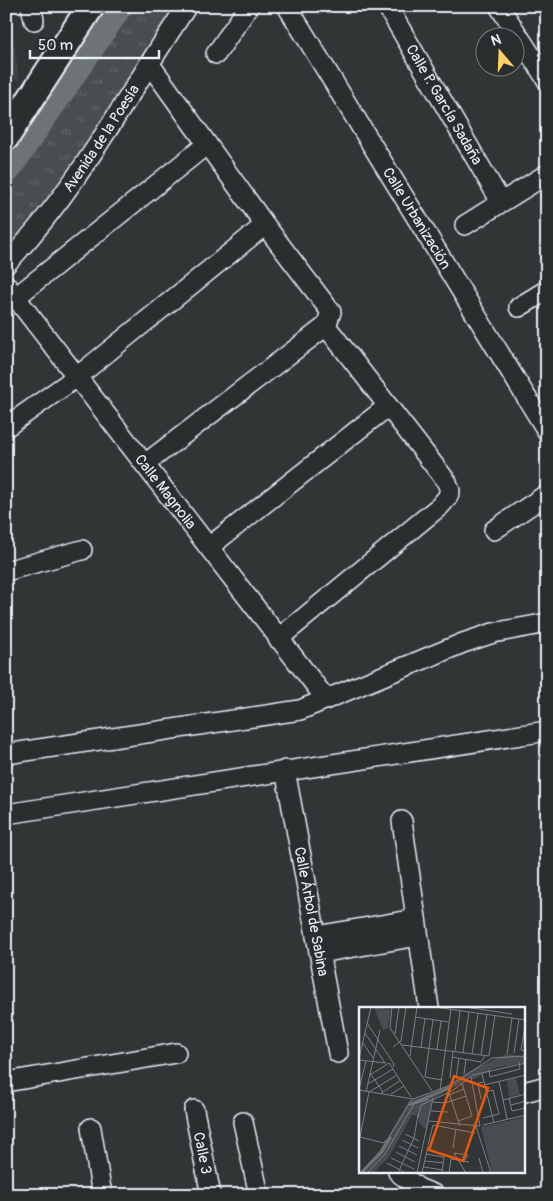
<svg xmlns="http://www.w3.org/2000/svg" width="553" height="1201" font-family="Pangolin,sans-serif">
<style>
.built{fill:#3f4244}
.park{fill:url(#park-tufts);stroke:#989fa4}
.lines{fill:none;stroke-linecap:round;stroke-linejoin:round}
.river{stroke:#6e7376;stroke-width:31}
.minor-casing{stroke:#e8f1f8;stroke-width:22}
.secondary-casing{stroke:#e8f1f8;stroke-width:30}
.minor{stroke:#2a2d2e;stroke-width:19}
.secondary{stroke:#2a2d2e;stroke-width:26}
.labels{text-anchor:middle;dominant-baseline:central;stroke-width:4.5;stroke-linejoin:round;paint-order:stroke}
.street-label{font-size:15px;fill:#e8f1f8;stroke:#2a2d2e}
.inset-river{fill:none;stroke:#6e7376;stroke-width:2.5}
.inset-road{fill:none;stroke:#7b8084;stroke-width:1}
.view{fill:#e8590c;fill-opacity:0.15;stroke:#e8590c;stroke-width:2.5}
.inset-edge{fill:none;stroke:#e8f1f8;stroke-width:2.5}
</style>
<defs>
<pattern id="park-tufts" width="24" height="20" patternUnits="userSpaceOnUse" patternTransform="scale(1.25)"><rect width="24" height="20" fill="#494d4f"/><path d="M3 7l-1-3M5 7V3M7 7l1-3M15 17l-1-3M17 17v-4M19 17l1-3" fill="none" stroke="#636769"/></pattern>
</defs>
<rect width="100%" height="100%" fill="#323536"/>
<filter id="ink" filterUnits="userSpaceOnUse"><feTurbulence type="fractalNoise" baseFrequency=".02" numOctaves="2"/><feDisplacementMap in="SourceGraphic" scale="10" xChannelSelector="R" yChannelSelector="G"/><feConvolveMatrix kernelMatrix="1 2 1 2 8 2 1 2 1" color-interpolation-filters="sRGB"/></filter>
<g filter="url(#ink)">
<path class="built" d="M14 44 19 79 6 81V45Z"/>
<path class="park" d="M87 6H188L6 261V137Z"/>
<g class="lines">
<path class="river" d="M6 168 117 6"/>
<defs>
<g id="minor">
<path d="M31 6 34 20"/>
<path id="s1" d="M287 6 547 431"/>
<path id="s2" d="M387 6 501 202"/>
<path d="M499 6 547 80"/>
<path d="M216 54 249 6"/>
<path d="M465 225 547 174"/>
<path id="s3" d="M6 264C79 187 128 93 187 6"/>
<path id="s4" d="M6 285 326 699"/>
<path d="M16 297 206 145"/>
<path d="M519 307 547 290"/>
<path d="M6 427 78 376 265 225"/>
<path d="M145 464 326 326 331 312 265 225 149 63"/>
<path d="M494 530 547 494"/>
<path d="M209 547 387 407"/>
<path d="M6 571 82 550"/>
<path d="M278 639 440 506 447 498 450 491 447 482 326 326"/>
<path d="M6 754 300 710 463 643 493 633 547 623"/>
<path id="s5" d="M285 770 338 1053"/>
<path d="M6 814 547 731"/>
<path d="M402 821 429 1008"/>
<path d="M316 936 416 919"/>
<path d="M320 953 418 936"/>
<path d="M6 1082 176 1053"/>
<path d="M524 1092 547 1086"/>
<path id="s6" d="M194 1110 211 1195"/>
<path d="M243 1122 259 1195"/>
<path d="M91 1128 102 1195"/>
<path d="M398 1172 418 1188 435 1195"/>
</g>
<path id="secondary" d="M6 137 91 6"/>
</defs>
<use href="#minor" class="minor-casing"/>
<use href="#secondary" class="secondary-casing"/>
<use href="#minor" class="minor"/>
<use href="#secondary" class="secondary"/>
</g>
</g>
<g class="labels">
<g class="street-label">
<text stroke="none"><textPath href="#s2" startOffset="114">Calle P. García Sadaña</textPath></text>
<text stroke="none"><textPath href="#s3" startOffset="158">Avenida de la Poesía</textPath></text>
<text stroke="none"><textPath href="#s1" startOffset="249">Calle Urbanización</textPath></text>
<text stroke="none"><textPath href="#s4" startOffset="261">Calle Magnolia</textPath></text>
<text stroke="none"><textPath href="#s5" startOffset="144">Calle Árbol de Sabina</textPath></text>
<text stroke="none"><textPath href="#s6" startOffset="44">Calle 3</textPath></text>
</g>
</g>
<g transform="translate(359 1007)">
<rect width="166" height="166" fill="#323536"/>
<path d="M15 0 32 3 29 21 24 23ZM147 47 166 49V56L135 61 114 73 112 70 74 92 68 123 60 116 59 109 53 108 30 150 14 166H1L16 151 50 94 81 83 105 67ZM157 71 161 88 150 90 148 73ZM166 110V166H133L122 120Z" fill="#494d4f"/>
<path d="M156 113H161L166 119 163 140 159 142 151 140 148 134 151 115ZM148 117 146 134H128L130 121ZM130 147a7 7 0 1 1 14 0a7 7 0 1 1-14 0Z" fill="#494d4f"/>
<path class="inset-river" d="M50 98 90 81M3 165 23 145 32 130"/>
<path class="inset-road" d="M33 0 31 21 73 84M75 0 167 13M106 0 153 7M56 10 90 15M167 13 162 43 167 44M8 16 35 57 34 60M6 26 26 56M36 27 40 0M4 36 14 51M43 38 130 49 136 8M34 40 42 34 47 0M62 40 66 11M78 42 82 14M96 44 101 4M104 45 110 5M155 46 160 12M113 47 119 7M148 47 153 11M122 48 128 7M51 49 58 0M93 50 122 55 126 49M0 51 12 0M0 53 27 56M130 63 131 70 161 62 160 55M11 66 24 85M105 67 107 52M123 67 135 116M11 68 30 56 52 90M66 70 74 13M66 70 83 73M91 71 94 44M97 71 100 51M140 74 148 112M9 77 34 62M125 78 167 68M0 82 7 54M0 83 54 92 92 78 133 51 167 49M81 83 92 2M7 85 21 23M90 86 101 119M21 87 42 73M32 87 45 79M90 88 105 82M150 91 153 104 167 101M122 92 119 76 125 75M144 93 167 87M74 95 86 96 107 89M152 98 167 94M72 104 89 105M59 110 62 98 93 84 114 68 167 56M124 111 140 107 134 83 127 85M70 114 121 119 112 70M99 114 113 109 103 76M124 118 167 108M117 119 132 166M46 127 60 134M1 130 10 85 38 68M1 130 25 136 27 133M43 133 59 141M69 138 74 118 116 126M40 139 58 148M94 141 97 122M37 145 56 155M95 146 107 166M95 146 109 148 105 154M67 147 85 150 83 166M32 151 55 162M120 151 124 166M66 154 85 156M28 156 47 166M65 160 84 163M1 166 23 142 53 92M8 166 26 147 55 97 70 92M39 166 55 131 59 108M58 166 74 91M63 166 69 139M90 166 92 152 110 155"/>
<path class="view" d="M95 69 129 81 104 154 70 143Z"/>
<rect width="166" height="166" class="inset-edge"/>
</g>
<rect width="553" height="1201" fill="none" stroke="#2a2d2e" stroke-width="25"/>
<rect x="12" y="12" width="528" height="1176" fill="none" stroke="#e8f1f8" stroke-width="2" filter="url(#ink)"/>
<g transform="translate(500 52) rotate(341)"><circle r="24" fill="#2a2d2e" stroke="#767b7f"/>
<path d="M0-4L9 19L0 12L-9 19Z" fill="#ffd166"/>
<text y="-8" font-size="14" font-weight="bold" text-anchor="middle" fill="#e8f1f8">N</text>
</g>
<path d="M30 50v8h129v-8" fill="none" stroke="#e8f1f8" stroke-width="2.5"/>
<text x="38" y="50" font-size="15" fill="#e8f1f8" stroke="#2a2d2e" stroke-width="4" paint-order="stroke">50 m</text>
</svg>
